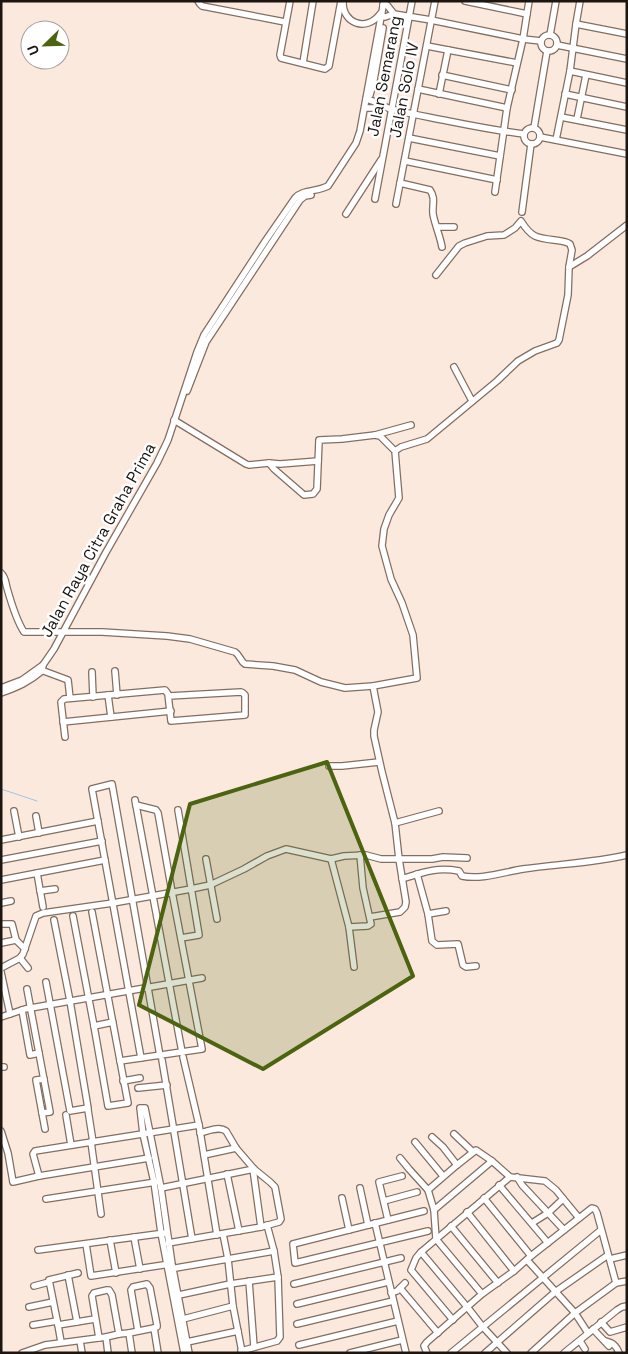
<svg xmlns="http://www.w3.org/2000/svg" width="628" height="1354" font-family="'Space Grotesk',sans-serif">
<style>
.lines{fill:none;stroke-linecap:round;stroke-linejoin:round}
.stream{stroke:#9ec6ea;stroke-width:1}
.minor-casing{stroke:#836e61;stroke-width:8}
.minor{stroke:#fff;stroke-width:5.5}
.marked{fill:#4c6310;fill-opacity:0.2;stroke:#4c6310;stroke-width:4;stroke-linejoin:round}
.labels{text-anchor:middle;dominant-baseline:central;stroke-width:5;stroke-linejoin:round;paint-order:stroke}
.street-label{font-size:16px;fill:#1d150f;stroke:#fff}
</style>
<rect width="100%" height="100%" fill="#fce9dd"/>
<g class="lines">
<path class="stream" d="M1 789 37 801"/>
<defs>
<g id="minor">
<path d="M198 1 200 4 202 6 285 22"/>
<path d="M290 1 280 55 281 58 325 69 329 66 341 1 343 2"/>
<path d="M343 1C342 24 367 32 380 14"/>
<path d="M465 1 527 14"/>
<path d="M383 5H387L394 14"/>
<path d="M381 16 385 17 394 14 431 20 523 39 541 41"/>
<path d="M576 24 627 34"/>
<path d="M550 35 556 1"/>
<circle cx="549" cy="43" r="8"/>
<path d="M557 45 627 59"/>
<path d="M427 46 517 63"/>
<path d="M303 63 313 1"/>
<path d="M570 71 627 83"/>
<path d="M442 75 512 90"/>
<path d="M418 89 507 108"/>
<path d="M439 94 448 50"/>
<path d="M565 94 627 107"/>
<path d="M370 95 374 80 383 28"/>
<path d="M366 99C375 101 382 106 391 109 410 114 429 117 448 121 473 126 499 131 524 134"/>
<path d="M365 108H376L379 105"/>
<path d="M561 117 627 130"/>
<path d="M577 119 586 75"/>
<path d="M534 128 547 51"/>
<circle cx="532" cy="136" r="8"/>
<path d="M540 137 627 154"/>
<path d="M409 138 500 156"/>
<path d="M556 140 570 71 576 24 580 1"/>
<path d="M405 161 497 180"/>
<path d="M400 183 430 190C436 199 432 204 433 214 435 225 440 236 442 247"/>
<path d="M495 192 507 108 523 39 529 1"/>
<path d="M375 199 412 1"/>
<path d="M396 204 435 1"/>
<path d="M522 212 531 144"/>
<path d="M346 214 381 160"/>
<path d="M437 227H454"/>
<path d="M436 275 459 246 465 243 487 236 504 235 515 228 521 221C531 237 536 238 554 240 560 241 565 241 570 244L572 250 569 267"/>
<path d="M454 367 472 401"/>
<path d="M187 391 206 342 300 200 305 196 311 195"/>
<path d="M375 435 411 425"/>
<path d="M395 451 401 447 427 439 497 381 518 361 535 351 557 343 559 340 568 295 569 267 587 256 627 225"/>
<path d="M269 463 280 464 318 461"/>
<path d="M1 573C6 578 5 581 7 588 11 602 16 620 24 632H102L167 636 190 639 235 652C240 655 240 661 245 664L273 666 295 670 321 682 345 688 373 686 417 678 413 635 402 603 391 579 382 546 384 529 389 515 399 498 395 451 380 436 375 435 342 439 319 440 317 489 313 494 304 495 274 469 269 463 249 465 246 464 174 420"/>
<path d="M41 670 68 680 70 698"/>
<path d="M115 671 117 695"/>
<path d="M92 672 93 697"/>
<path d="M1 688 22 680 43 665 54 649 105 554 157 463 168 440 197 352 204 335 266 240 295 198C303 189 317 192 328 186L356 143 360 131 384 1"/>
<path d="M1 693C18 687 29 682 42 671L43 665"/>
<path d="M108 695 111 717"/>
<path d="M63 722 171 711"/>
<path d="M65 737 61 702 64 699 165 690 168 694 171 721 245 715V695L243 693 241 692 169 696"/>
<path d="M329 766H342L379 762"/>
<path d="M135 800 182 1052"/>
<path d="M178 810 199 935 181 938"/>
<path d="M14 811 19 837"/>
<path d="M36 816 39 833"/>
<path d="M395 823 439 811"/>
<path d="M1 840 98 821"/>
<path d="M206 859 217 919"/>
<path d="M331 859 349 927 354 967"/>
<path d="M1 860 102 841"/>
<path d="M37 873 43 907"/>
<path d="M417 874 428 914 432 941 437 945 458 944 463 965 466 967 476 966"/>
<path d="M402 879C424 872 436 867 459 871L462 876C481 880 504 872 523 869 558 864 593 863 627 855"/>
<path d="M1 880 105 860"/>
<path d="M40 891 55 889"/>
<path d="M1 903 11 901"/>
<path d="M92 912 128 1103 108 1106 94 1026 113 1022"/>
<path d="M428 914 446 911"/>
<path d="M73 916 94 1026"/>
<path d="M370 917 400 912 405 907 406 902 399 859H432L443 857 467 858"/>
<path d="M1 924H12L16 940 25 949"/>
<path d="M349 927 368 926 371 924 363 888 360 855"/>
<path d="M1 943 16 940"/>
<path d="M20 958 28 968"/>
<path d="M1 968 20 958 23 954 36 916 43 913 113 903 191 889 210 885 244 869 267 856 286 849 331 859 344 856 366 855 381 859H399L395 823 382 772 374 736V730L378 712 373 686"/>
<path d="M1 972 10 1014"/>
<path d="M46 982 70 1111 88 1108 70 1001 54 920"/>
<path d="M27 989 50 1112 42 1113"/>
<path d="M22 1010 30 1055 39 1053"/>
<path d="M1 1017 25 1009 202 978"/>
<path d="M183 1057 199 1125 217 1235"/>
<path d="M141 1058 92 789 112 784 160 1056"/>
<path d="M162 1060 192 1239"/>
<path d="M120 1061 202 1049 172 892 158 813 156 810 136 805"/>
<path d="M1 1067H4"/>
<path d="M44 1079 36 1080 45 1129"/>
<path d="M123 1081 140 1078"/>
<path d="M138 1088 167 1085"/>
<path d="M88 1110 93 1142"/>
<path d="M66 1115 71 1145"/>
<path d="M1 1131 8 1153 13 1182 39 1176 149 1158"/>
<path d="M454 1134 473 1152"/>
<path d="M432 1137 443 1147 457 1165"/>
<path d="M91 1142 101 1214"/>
<path d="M415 1142 443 1176"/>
<path d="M204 1155 236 1148"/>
<path d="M400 1158 409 1169 428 1190 434 1210 436 1239 482 1294"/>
<path d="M253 1169 261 1227"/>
<path d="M227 1174 239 1231"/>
<path d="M39 1176 33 1154 35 1151 199 1125"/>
<path d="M517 1177 522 1185 564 1230"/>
<path d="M499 1185 548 1243"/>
<path d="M161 1188 254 1169"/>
<path d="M360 1188 368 1225"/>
<path d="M428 1190 457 1165 476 1150 492 1161 510 1177 545 1181 556 1190 579 1218"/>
<path d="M342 1198 349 1230"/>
<path d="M484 1198 531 1256"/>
<path d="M46 1199 156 1182"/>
<path d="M384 1201 417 1192"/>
<path d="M434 1210 492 1161"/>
<path d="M424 1211 293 1244 295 1263 428 1231"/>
<path d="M467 1212 514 1271"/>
<path d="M388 1220 379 1182 402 1176"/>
<path d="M375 1223 406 1353"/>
<path d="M532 1223 548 1213 563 1199"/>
<path d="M451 1226 498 1283"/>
<path d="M223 1234 228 1259 233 1306 242 1352"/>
<path d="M134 1237 140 1269"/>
<path d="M110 1240 116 1273"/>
<path d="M168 1243 261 1227 279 1222 281 1219 275 1187 270 1182 254 1169 236 1148 226 1131C219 1126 208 1131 200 1133"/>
<path d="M86 1244 91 1276 170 1264"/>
<path d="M38 1250 165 1233"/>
<path d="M421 1252 468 1308 482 1326 507 1353"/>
<path d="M610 1259 627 1255"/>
<path d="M527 1260 575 1313 588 1333"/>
<path d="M170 1269 274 1251"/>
<path d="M68 1275 77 1322"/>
<path d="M249 1281 254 1347"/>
<path d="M294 1284 401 1258"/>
<path d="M34 1286 49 1282"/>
<path d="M400 1288 438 1333"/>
<path d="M391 1293 397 1291 405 1283"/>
<path d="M179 1295 230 1284 278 1277"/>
<path d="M297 1304 388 1282"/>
<path d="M29 1307 53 1302"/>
<path d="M183 1319 233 1306"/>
<path d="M453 1320 411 1270 416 1258 421 1252 510 1177"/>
<path d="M601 1322 610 1332 627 1327"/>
<path d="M297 1324 393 1301"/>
<path d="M33 1325 57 1321"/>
<path d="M58 1325 49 1280 78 1273"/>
<path d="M593 1329 609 1346"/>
<path d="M138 1331 131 1290 133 1287 147 1284 150 1288 157 1325V1327L154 1328 158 1353"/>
<path d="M129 1333 132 1353"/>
<path d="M106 1337 108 1353"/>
<path d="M99 1338 92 1296 94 1293 107 1290H109L112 1295 119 1334"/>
<path d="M80 1341 82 1353"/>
<path d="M580 1341 585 1349"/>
<path d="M605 1341C613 1343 616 1345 619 1353"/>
<path d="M61 1342 58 1325 95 1319"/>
<path d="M187 1342 238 1331"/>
<path d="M299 1345 398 1321"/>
<path d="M241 1351 277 1341 280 1337 278 1277 274 1251 267 1225"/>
<path d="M22 1353 45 1345 106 1337 119 1334 129 1333 154 1328"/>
<path d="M184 1353 161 1233 154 1182 143 1134 140 1108H145L161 1188 172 1264 189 1353"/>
<path d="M350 1353 402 1340"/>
<path d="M427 1353 424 1346 427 1342 482 1294 514 1271 531 1256 592 1208 595 1209 597 1213 616 1283"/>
<path d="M451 1353 601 1230"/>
<path d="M485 1353 555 1292 608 1255"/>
<path d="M531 1353 575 1313 616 1283 627 1281"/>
<path d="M564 1353 617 1310 622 1307 627 1306"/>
</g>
</defs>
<use href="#minor" class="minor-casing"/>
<use href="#minor" class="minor"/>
</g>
<path class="marked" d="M327 762 413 976 263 1069 139 1005 190 804Z"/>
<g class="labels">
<g class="street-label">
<text transform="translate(384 76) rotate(-79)">Jalan Semarang</text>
<text transform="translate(404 90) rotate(-79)">Jalan Solo IV</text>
<text transform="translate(98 540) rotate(-61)">Jalan Raya Citra Graha Prima</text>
</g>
</g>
<rect width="628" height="1354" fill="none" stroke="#1d150f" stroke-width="5"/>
<g transform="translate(45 45) rotate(247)"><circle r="24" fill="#ffffff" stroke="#a5a19f"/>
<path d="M0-4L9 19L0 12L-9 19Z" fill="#4c6310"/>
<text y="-8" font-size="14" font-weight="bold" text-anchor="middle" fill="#1d150f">U</text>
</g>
</svg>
